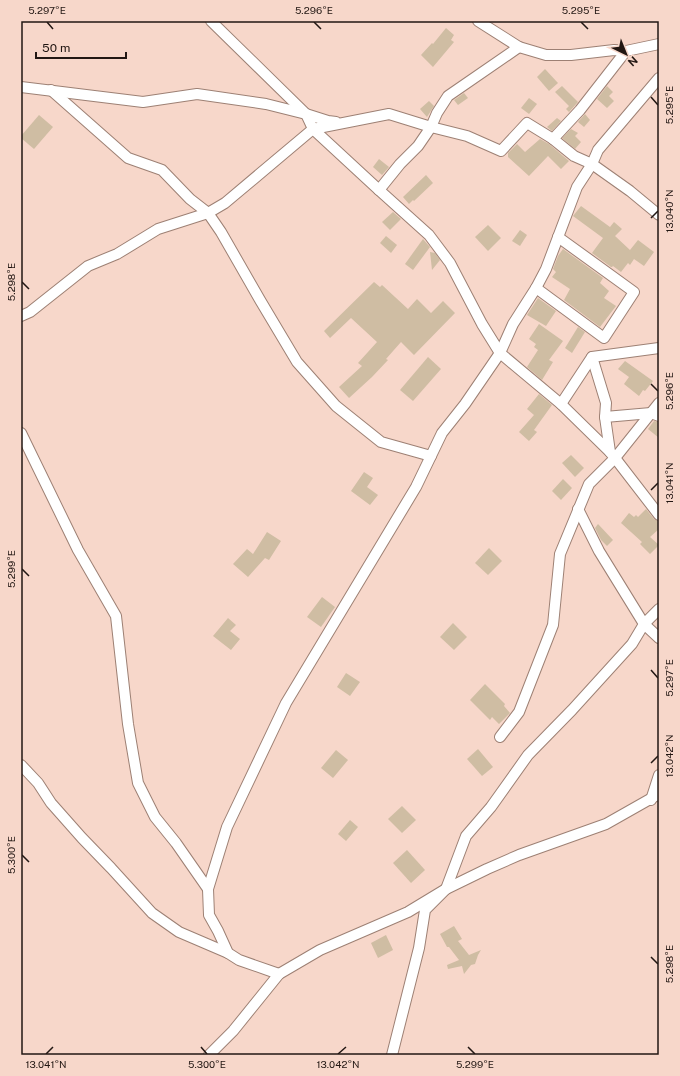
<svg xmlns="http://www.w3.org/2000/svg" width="680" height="1076" font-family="'Public Sans',sans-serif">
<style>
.building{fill:#cfbda3}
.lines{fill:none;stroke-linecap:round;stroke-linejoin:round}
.street-casing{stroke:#9d8074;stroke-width:12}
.street{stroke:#fff;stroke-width:10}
.ticks{fill:none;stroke:#221713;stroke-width:1.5}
.neatline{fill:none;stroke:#221713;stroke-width:1.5}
.ticks-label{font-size:10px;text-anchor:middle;fill:#221713}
</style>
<rect width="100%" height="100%" fill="#f7d7ca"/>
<g class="building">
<path d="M446 28 454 35 451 40 454 42 433 67 421 55 432 43 433 44Z"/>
<path d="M545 69 558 83 549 91 537 77Z"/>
<path d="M562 86 578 102 569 112 566 109 569 106 555 92Z"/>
<path d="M607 86 613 92 609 96 614 101 607 108 597 99Z"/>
<path d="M464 93 468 98 458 105 454 100Z"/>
<path d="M529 98 537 104 529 114 521 108Z"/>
<path d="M429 101 434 106 427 117 420 109Z"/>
<path d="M585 114 590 120 584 127 578 122Z"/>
<path d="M39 115 53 127 34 149 21 138V136Z"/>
<path d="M557 118 561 121 552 131 547 127Z"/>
<path d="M571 129 578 133 575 136 581 142 575 149 562 138Z"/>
<path d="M540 139 549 144 569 161 561 169 548 156 529 176 508 157V153L517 144 525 152Z"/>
<path d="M379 159 389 167 382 175 373 167Z"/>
<path d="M426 175 433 183 414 201 413 200 409 204 403 197Z"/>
<path d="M581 206 610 227 614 222 622 229 615 236 630 250 638 240 654 252 644 266 634 259 630 265 628 263 621 272 613 266 612 267H611L592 253 603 238 573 216Z"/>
<path d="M393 212 401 219 390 230 382 222Z"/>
<path d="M488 225 501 238 488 251 475 237Z"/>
<path d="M520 230 527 235 520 246 512 241Z"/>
<path d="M386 236 397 245 391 253 380 243Z"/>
<path d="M423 239 430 247 413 270 405 264Z"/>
<path d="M563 249 603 278 600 283 609 291 604 298 616 306 600 327 564 300 570 289 552 277 556 272 553 269 558 256Z"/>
<path d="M430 252 435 253 440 260 432 270Z"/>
<path d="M374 282 380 287 382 285 408 309 417 299 431 313 443 301 455 313 414 355 401 342 386 359 388 360 372 377 349 398 339 387 362 366 358 363 377 342 351 318 330 338 324 331Z"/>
<path d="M538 298 556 311 546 326 527 315Z"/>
<path d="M539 324 563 341 549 360 553 362 542 380 527 367 538 350 534 347 536 344 529 339Z"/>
<path d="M578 327 585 332 572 353 565 348Z"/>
<path d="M428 357 441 369 413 401 400 390Z"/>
<path d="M625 361 653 381 645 391 643 390 639 396 624 384 629 377 618 369Z"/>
<path d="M539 394 552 405 534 430 537 432 529 441 519 432 534 415 527 409Z"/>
<path d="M654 421 659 422V438L648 429Z"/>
<path d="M571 455 584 468 575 477 562 463Z"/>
<path d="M364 472 373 478 367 487 378 495 370 505 351 491Z"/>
<path d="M563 479 572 488 561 500 552 491Z"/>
<path d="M646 509 654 519 659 522V529L650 537 659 545 650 554 640 544 642 542 621 523 629 513 634 517 636 515 638 517Z"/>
<path d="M598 524 613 540 607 546 601 540 595 528Z"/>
<path d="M267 532 281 541 269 560 265 558 248 577 233 564 247 549 253 554Z"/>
<path d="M489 548 502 561 488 575 475 563Z"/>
<path d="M322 597 335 607 321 627 307 617Z"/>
<path d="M228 618 236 625 230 631 240 639 231 650 213 636Z"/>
<path d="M453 623 467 637 454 650 440 637Z"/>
<path d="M346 673 360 682 350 696 337 687Z"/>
<path d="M485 684 505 704 504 706 510 713 499 724 492 717 490 720 470 700Z"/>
<path d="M478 749 493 767 482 776 467 759Z"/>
<path d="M336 750 348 760 333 778 321 768Z"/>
<path d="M402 806 416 820 402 833 388 819Z"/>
<path d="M350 820 358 827 346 841 338 834Z"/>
<path d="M407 850 425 870 411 883 393 863Z"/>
<path d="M454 926 462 939 458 941 469 955 481 950 478 955 475 964 471 965 464 974 462 966 448 969 447 965 459 960 449 947H447L440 934Z"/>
<path d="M386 935 393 950 378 958 371 943Z"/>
</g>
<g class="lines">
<defs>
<g id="street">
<path d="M211 21 306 114 313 129 379 190"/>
<path d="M478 21 519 47 546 55H571L614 50 626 51 659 44"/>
<path d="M519 47 448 96 437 113 431 127 418 146 400 164 379 190 429 235 450 263 482 324 500 353 561 404 610 452"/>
<path d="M21 87 143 102 197 94 266 104 306 114 328 121 336 122"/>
<path d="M51 90 128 158 162 170 190 199 208 213 221 232 260 300 297 362 336 406 381 442 431 456"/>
<path d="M553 139 580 110 626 51"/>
<path d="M536 288 604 338 634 292 558 237"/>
<path d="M21 316 30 312 88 266 117 254 158 229 208 213 225 203 313 129 389 114 431 127 467 136 501 151 527 123 553 139 574 156 592 164 630 191 659 215"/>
<path d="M592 357 606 403 605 417 610 452 615 458 659 515"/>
<path d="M561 404 592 357 659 348"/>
<path d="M605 417 651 413 659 416"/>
<path d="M21 433 78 550 116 616 128 724 138 783 155 817 176 843 208 889"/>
<path d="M578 509 599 551 644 624 659 638"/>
<path d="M500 737 519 712 553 625 560 554 589 484 615 458 659 403"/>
<path d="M21 765 38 783 51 803 82 838 111 868 152 913 179 932 228 953"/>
<path d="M651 800 659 775"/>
<path d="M279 974 239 960 228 953 218 931 209 915 208 889 227 827 286 703 416 487 442 433 465 404 500 353 513 324 536 288 546 269 577 187 592 164 598 150 659 78"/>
<path d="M209 1055 233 1031 279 974 320 950 408 912 446 889 487 869 519 855 606 824 659 794"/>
<path d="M392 1055 419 948 425 910 446 889 466 836 491 807 528 755 572 710 632 644 644 624 659 609"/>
</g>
</defs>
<use href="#street" class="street-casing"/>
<use href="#street" class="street"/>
</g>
<path class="ticks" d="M47 22 53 29M314 22 321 29M581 22 588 29M651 97 658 105M651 218 658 211M22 282 29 289M651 384 658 391M651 490 658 483M22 569 29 576M651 670 658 678M651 763 658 756M22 855 29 862M651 957 658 964M201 1047 207 1054M468 1047 475 1054M46 1054 53 1047M338 1054 346 1047"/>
<rect width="680" height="1076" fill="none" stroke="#f7d7ca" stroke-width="44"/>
<g transform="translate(626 54) rotate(137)" stroke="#f7d7ca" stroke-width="3" paint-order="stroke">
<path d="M0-3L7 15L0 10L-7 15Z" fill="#221713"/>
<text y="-6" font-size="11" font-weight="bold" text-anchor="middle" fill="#221713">N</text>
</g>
<path d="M36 52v6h90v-6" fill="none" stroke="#221713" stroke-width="2"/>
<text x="42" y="52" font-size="12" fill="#221713" stroke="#f7d7ca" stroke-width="3" paint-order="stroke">50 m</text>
<rect x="22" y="22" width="636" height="1032" class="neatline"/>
<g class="ticks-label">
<text x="47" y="14">5.297°E</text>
<text x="314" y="14">5.296°E</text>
<text x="581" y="14">5.295°E</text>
<text transform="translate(669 105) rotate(-90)" y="4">5.295°E</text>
<text transform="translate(669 211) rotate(-90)" y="4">13.040°N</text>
<text transform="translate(11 282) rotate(-90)" y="4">5.298°E</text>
<text transform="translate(669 391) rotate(-90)" y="4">5.296°E</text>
<text transform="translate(669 483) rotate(-90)" y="4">13.041°N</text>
<text transform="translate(11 569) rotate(-90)" y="4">5.299°E</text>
<text transform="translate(669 678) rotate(-90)" y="4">5.297°E</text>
<text transform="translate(669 756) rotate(-90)" y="4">13.042°N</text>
<text transform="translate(11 855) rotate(-90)" y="4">5.300°E</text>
<text transform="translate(669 964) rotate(-90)" y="4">5.298°E</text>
<text x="46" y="1068">13.041°N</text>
<text x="207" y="1068">5.300°E</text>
<text x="338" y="1068">13.042°N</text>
<text x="475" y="1068">5.299°E</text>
</g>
</svg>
